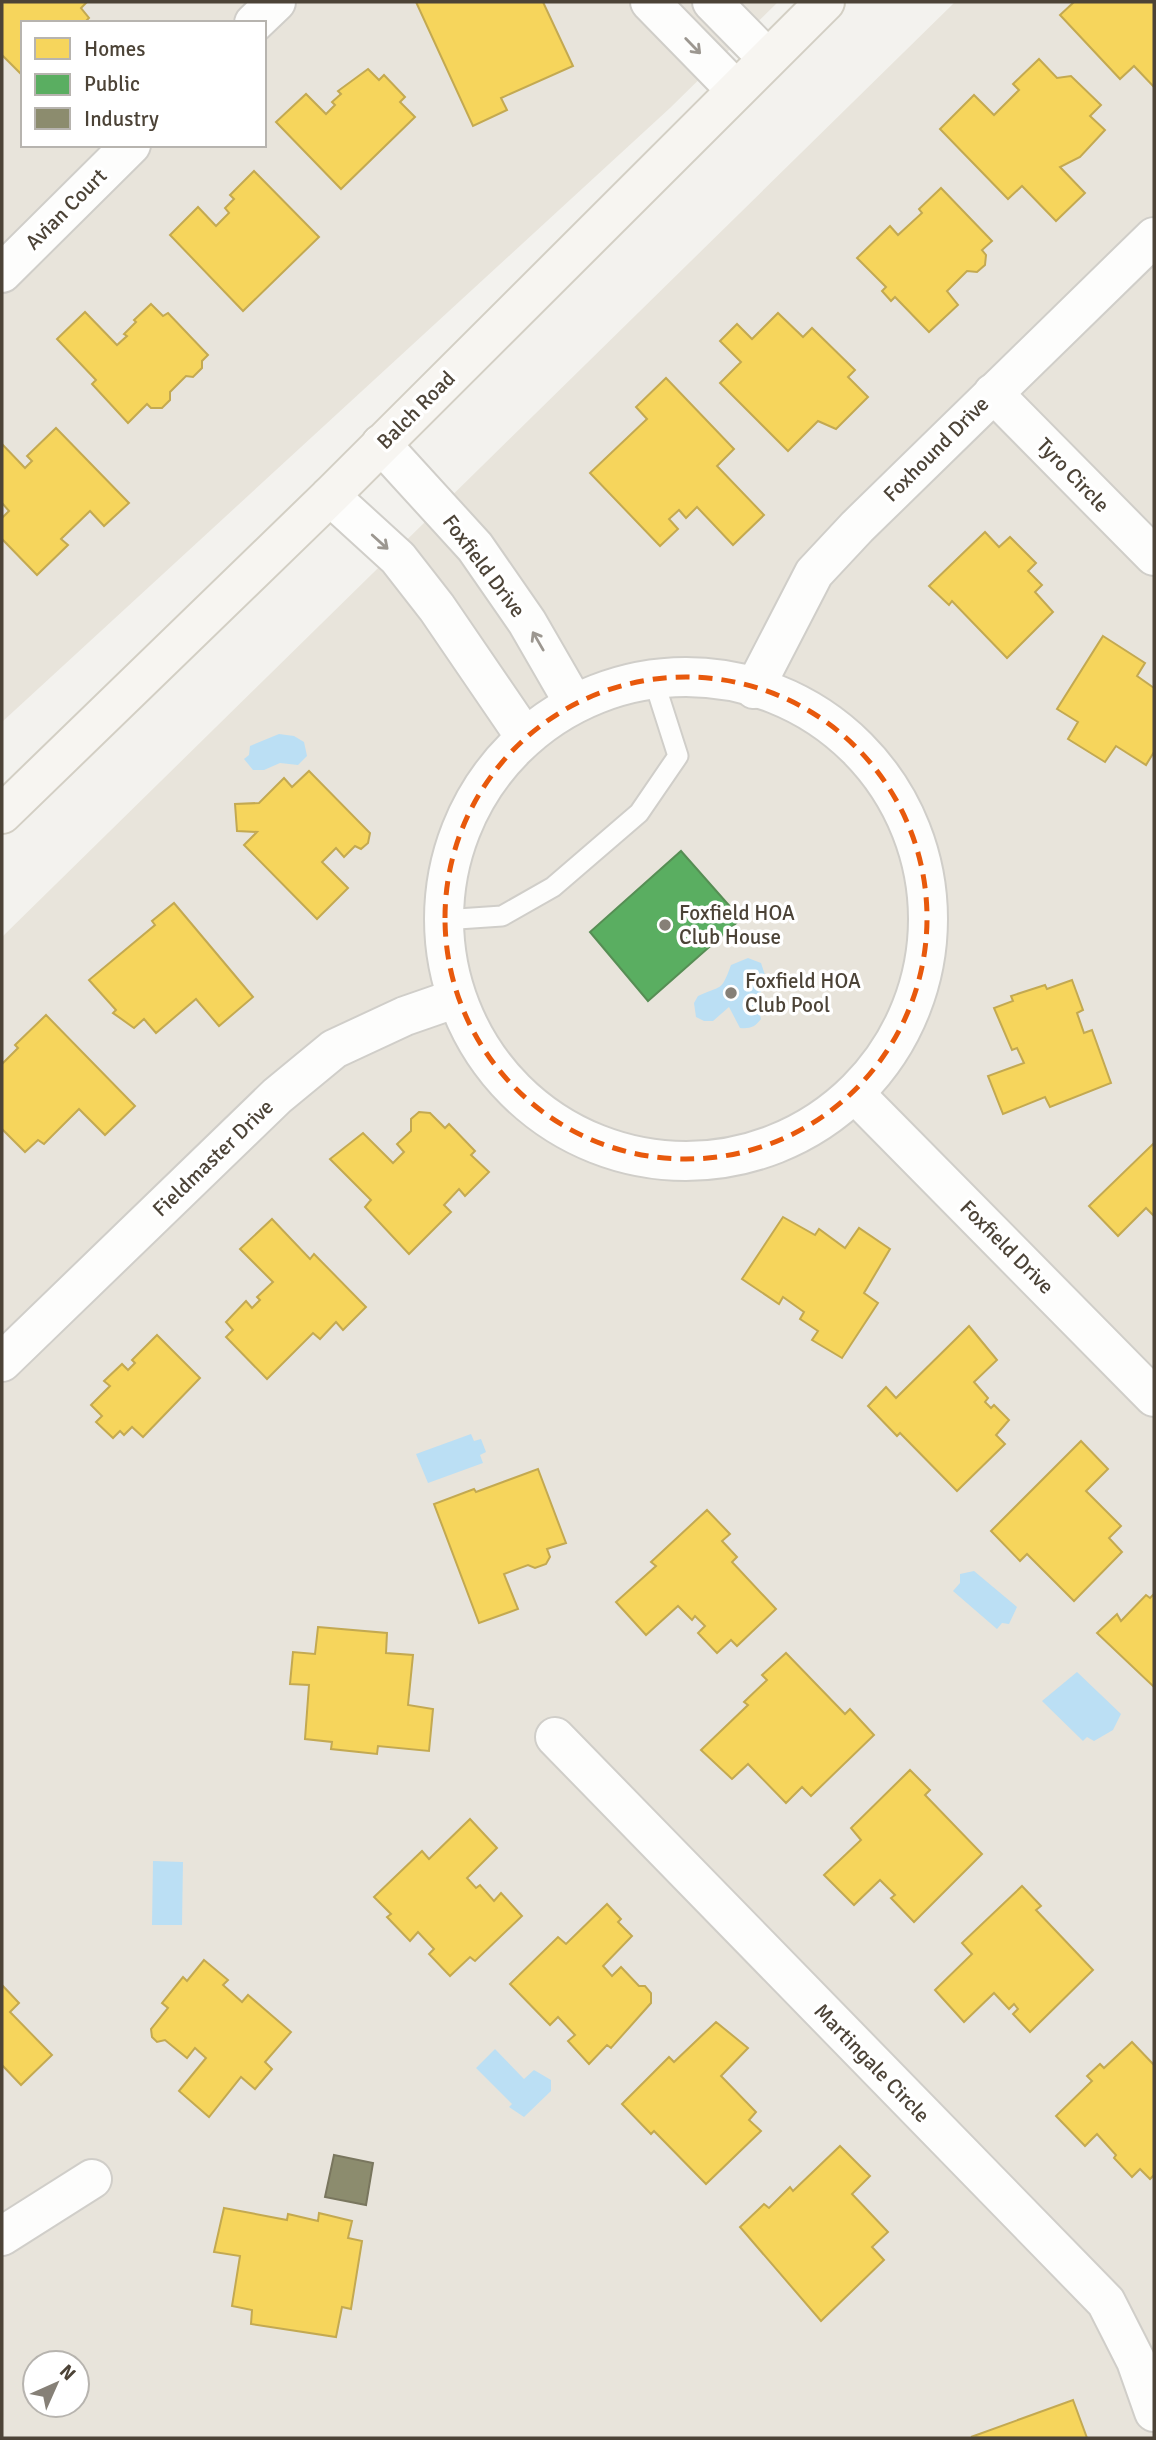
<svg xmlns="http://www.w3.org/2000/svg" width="1156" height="2440" font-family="Signika,sans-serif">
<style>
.residential{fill:#e8e4db;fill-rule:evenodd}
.water{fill:#bbdff4}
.homes{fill:#f6d55c;stroke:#c3a951;stroke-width:2}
.public{fill:#5aae61;stroke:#568e54;stroke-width:2}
.industry{fill:#8c8c6e;stroke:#79765e;stroke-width:2}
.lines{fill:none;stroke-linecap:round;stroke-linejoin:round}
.lane-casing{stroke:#d0cec9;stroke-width:23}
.street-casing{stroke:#d0cec9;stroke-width:42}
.secondary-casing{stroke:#d3cfc4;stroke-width:42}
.lane{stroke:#fdfdfc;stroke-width:19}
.street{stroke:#fdfdfc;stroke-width:38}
.secondary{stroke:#f7f5f1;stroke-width:38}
.oneway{stroke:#9c9790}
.marked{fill:none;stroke:#e8590c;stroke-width:5;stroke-dasharray:14 9;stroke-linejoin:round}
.poi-dot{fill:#868077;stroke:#fff;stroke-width:2.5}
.labels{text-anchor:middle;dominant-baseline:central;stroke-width:7;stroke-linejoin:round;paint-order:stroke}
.street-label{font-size:21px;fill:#4c4337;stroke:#fff}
.poi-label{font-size:21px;fill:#4c4337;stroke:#fff;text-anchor:start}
</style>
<rect width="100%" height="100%" fill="#f3f2ee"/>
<g class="residential">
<path d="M2 2H778L670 108 2 722ZM23 23H264V145H23Z"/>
<path d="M955 2H1154V2438H2V937ZM35 2363H77V2405H35Z"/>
</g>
<g class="water">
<path d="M279 734 294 736 304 742 307 756 298 765 280 763 264 770H253L244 759 249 755 250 746Z"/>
<path d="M748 958 761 963 766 978 757 1002 761 1019C755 1027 750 1029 740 1028L729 1007 713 1021H704L696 1017 694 1003 698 996C721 985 721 993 731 965Z"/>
<path d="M471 1434 474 1441 481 1439 486 1452 480 1455 483 1463 428 1483 416 1454Z"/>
<path d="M974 1571 1017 1607 1009 1624 1002 1623 997 1629 953 1591 960 1583V1574Z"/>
<path d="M1077 1672 1121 1714 1113 1730 1094 1741 1087 1737 1083 1741 1042 1701Z"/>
<path d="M153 1861 183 1862 182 1925H152Z"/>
<path d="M495 2049 524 2079 534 2070 551 2080V2091L524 2117 509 2107 512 2104 476 2068Z"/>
</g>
<g class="homes">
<path d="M2 2H87L81 8 89 18 84 23H23V76L2 55Z"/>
<path d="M416 2H543L573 66 501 98 507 110 473 126Z"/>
<path d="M1074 2H1154V87L1134 66 1120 79 1060 15Z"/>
<path d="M1039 59 1057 78 1071 76 1101 105 1090 116 1105 130 1080 157 1060 167 1085 193 1056 221 1022 186 1008 199 940 129 974 95 994 115 1019 90 1013 84Z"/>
<path d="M368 69 379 80 384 75 405 97 400 102 415 117 341 189 276 122 306 94 326 114 335 105 332 102 341 94 338 91Z"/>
<path d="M254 171 319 237 243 311 170 235 198 207 216 226 229 213 225 208 234 199 230 195Z"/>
<path d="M941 188 992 241 982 250 986 255 985 265 977 272 967 271 947 291 958 305 929 332 895 297 891 301 882 291 886 287 857 258 890 226 898 235 922 213 919 209Z"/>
<path d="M151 304 163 316 168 313 208 355 202 361V368L193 377 186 376 170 392V400L162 408H151L147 404 128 423 92 384 96 380 57 339 85 312 117 345 127 336 124 334 136 322 134 320Z"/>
<path d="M778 313 803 337 812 328 855 370 848 377 868 397 836 429 818 421 788 451 720 383 741 362 720 341 737 324 752 339Z"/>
<path d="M666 378 734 449 717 466 764 515 733 545 697 507 686 518 679 510 669 519 678 529 660 546 590 473 647 419 636 407Z"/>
<path d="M56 428 129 503 104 526 90 511 61 539 68 545 37 575 2 539V518L9 511 2 503V444L25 468 32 461 27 456Z"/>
<path d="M985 532 999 547 1010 537 1036 563 1028 571 1042 585 1035 592 1053 612 1007 658 952 601 949 605 929 586Z"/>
<path d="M1103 636 1145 663 1137 676 1154 688V752L1146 765 1116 746 1105 762 1068 739 1078 722 1057 709Z"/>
<path d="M309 771 370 833 368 843 361 849 355 846 344 857 336 848 322 862 348 888 317 919 244 845 257 832 237 831 235 804 259 803 284 778 292 787Z"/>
<path d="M174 903 253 997 219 1026 196 999 156 1033 144 1019 134 1028 113 1013 116 1010 89 980 155 925 152 921Z"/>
<path d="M1072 980 1083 1010 1077 1013 1084 1033 1092 1030 1111 1083 1050 1107 1045 1097 1003 1114 988 1076 1024 1063 1017 1048 1012 1050 994 1008 1013 1001 1011 996 1045 985 1047 989Z"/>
<path d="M46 1015 135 1106 105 1135 79 1109 44 1144 38 1140 25 1152 2 1129V1064L18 1048 15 1045Z"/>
<path d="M419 1112 430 1113 445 1128 449 1124 475 1151 471 1155 489 1172 465 1196 459 1189 444 1205 451 1212 409 1254 365 1207 371 1200 330 1159 363 1133 393 1163 404 1152 397 1144 411 1131V1119Z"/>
<path d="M1154 1143V1216L1146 1208 1118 1236 1089 1206Z"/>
<path d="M783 1217 815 1235 819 1229 845 1248 859 1228 890 1249 864 1293 878 1303 842 1358 812 1340 818 1331 800 1319 804 1312 783 1297 779 1304 742 1279Z"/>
<path d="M272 1219 310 1259 314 1254 366 1307 343 1330 336 1322 320 1339 313 1333 267 1379 226 1337 233 1330 226 1322 246 1301 252 1308 260 1300 257 1297 273 1282 240 1249Z"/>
<path d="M969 1326 997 1360 974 1382 988 1398 985 1402 991 1408 994 1405 1009 1420 996 1435 1005 1444 957 1491 900 1433 897 1436 868 1406 886 1387 896 1398Z"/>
<path d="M157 1335 200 1378 143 1437 132 1427 124 1435 120 1431 113 1438 96 1422 102 1416 91 1405 110 1386 104 1381 122 1364 128 1370 135 1363 132 1360Z"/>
<path d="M1081 1441 1108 1469 1086 1491 1121 1526 1109 1538 1122 1552 1074 1601 1027 1554 1020 1561 991 1531Z"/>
<path d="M538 1469 566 1543 547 1549 550 1557 546 1564 535 1568 528 1565 504 1574 518 1609 479 1623 434 1504 474 1489 476 1492Z"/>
<path d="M707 1510 730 1534 722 1541 737 1557 732 1562 776 1609 737 1646 731 1640 717 1653 698 1633 705 1626 695 1616 692 1620 678 1606 646 1635 616 1602 656 1566 651 1562Z"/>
<path d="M1154 1594V1687L1097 1633 1117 1614 1121 1621 1146 1595 1150 1598Z"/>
<path d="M318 1627 387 1633 386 1653 413 1655 408 1705 433 1709 429 1751 378 1746 377 1754 331 1749 332 1742 305 1739 309 1685 290 1684 293 1652 315 1654Z"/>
<path d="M786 1653 845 1714 850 1709 874 1735 811 1796 802 1787 786 1803 748 1764 732 1779 701 1750 748 1705 744 1702 767 1680 762 1675Z"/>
<path d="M910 1770 930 1790 925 1795 982 1854 914 1922 891 1898 895 1895 880 1880 854 1905 824 1875 861 1840 851 1828Z"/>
<path d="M470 1819 497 1848 467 1878 476 1888 480 1885 494 1901 501 1893 522 1916 475 1961 470 1957 450 1976 429 1954 434 1949 418 1932 410 1941 387 1917 391 1914 374 1897 422 1851 429 1859Z"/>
<path d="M1022 1886 1041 1906 1036 1910 1093 1970 1030 2032 1013 2014 1018 2009 1014 2004 1009 2009 994 1993 964 2022 935 1990 972 1954 962 1943Z"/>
<path d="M607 1904 621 1919 618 1922 632 1936 603 1966 612 1976 621 1967 639 1986H645L651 1993V2003L611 2048 607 2045 589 2064 568 2041 575 2035 558 2017 550 2025 510 1984 558 1937 566 1944Z"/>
<path d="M204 1960 228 1980 223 1985 242 2002 248 1995 291 2032 265 2062 272 2069 255 2089 241 2077 209 2117 179 2091 206 2058 195 2048 187 2058 165 2040 157 2042 152 2037 151 2029 168 2008 162 2003 183 1977 187 1981Z"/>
<path d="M2 1985 19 2003 10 2012 52 2055 21 2085 2 2065Z"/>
<path d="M716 2022 748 2048 721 2076 756 2112 749 2120 761 2131 706 2184 654 2131 651 2134 622 2104 669 2057 674 2062Z"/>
<path d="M1132 2042 1154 2065V2175L1150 2179 1140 2169 1132 2177 1114 2158 1116 2155 1097 2134 1085 2146 1056 2116 1092 2081 1087 2076 1100 2064 1104 2068Z"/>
<path d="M840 2146 870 2176 852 2194 888 2232 872 2247 884 2260 821 2321 740 2227 764 2204 769 2208 790 2187 793 2191Z"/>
<path d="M224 2208 287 2220 288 2214 318 2221 319 2213 352 2221 348 2238 362 2241 351 2309 342 2307 336 2337 251 2324 252 2310 232 2306 240 2256 214 2252Z"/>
<path d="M1073 2400 1087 2438 971 2437Z"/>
</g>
<path class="public" d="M681 851 741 919 648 1001 590 932Z"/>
<path class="industry" d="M334 2155 373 2163 366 2205 325 2197Z"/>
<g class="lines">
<defs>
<path id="lane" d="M443 920 502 916 553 887 639 813 678 756 654 681"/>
<g id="street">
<path d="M650 2 736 90"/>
<path d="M712 2 767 58"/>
<path d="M254 23 276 2"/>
<path d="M2 273 131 145"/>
<path d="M993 393 1154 556"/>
<path d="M381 444 475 547 527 622 572 700"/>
<path d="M330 496 398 558 437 608 523 734"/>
<circle cx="686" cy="919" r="242"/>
<path d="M754 689 814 573 857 527 1154 237"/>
<path d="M859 1098 1154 1397"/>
<path d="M2 1362 277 1096 334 1049 405 1016 454 999"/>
<path d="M555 1737 1106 2302 1136 2361 1154 2412"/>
<path d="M2 2236 92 2179"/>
</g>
<path id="secondary" d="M2 814 330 496 825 2"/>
</defs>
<use href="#lane" class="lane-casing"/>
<use href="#street" class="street-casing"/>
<use href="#secondary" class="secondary-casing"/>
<use href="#lane" class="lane"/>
<use href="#street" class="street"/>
<use href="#secondary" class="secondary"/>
</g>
<defs><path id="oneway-shaft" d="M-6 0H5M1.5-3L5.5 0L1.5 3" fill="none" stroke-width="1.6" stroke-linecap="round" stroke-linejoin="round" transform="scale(1.75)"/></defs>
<g class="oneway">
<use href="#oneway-shaft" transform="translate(693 46) rotate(46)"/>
<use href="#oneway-shaft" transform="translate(380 542) rotate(42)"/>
<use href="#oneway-shaft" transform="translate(538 641) rotate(-120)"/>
</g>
<path class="marked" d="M445 918a241 241 0 1 1 482 0a241 241 0 1 1-482 0Z"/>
<g class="poi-dot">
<circle cx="665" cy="925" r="7"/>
<circle cx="731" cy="993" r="7"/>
</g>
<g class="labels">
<g class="street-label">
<text transform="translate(66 209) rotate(-45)">Avian Court</text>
<text transform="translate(416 410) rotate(-45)">Balch Road</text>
<text transform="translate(936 449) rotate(-45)">Foxhound Drive</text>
<text transform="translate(1073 475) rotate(46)">Tyro Circle</text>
<text transform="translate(484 566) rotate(53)">Foxfield Drive</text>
<text transform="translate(213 1158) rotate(-44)">Fieldmaster Drive</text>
<text transform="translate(1007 1247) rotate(45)">Foxfield Drive</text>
<text transform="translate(872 2063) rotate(46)">Martingale Circle</text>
</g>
<g class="poi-label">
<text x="679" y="913">Foxfield HOA<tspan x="679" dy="24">Club House</tspan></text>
<text x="745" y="981">Foxfield HOA<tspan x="745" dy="24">Club Pool</tspan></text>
</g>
</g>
<rect width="1156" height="2440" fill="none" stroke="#4c4337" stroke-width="7"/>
<rect x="21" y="21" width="245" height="126" fill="#ffffff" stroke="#b7b4af" stroke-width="2"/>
<rect x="35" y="38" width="35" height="21" fill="#f6d55c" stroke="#b7b4af" stroke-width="2"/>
<text x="84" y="56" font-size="21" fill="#4c4337">Homes</text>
<rect x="35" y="74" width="35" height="21" fill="#5aae61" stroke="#b7b4af" stroke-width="2"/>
<text x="84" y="91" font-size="21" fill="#4c4337">Public</text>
<rect x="35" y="108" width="35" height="21" fill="#8c8c6e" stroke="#b7b4af" stroke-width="2"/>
<text x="84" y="126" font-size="21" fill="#4c4337">Industry</text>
<g transform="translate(56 2384) rotate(45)"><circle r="33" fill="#ffffff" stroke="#b7b4af" stroke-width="2"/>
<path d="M0-5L12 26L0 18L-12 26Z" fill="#868077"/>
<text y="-10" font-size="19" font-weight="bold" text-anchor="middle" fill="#4c4337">N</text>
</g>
</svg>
